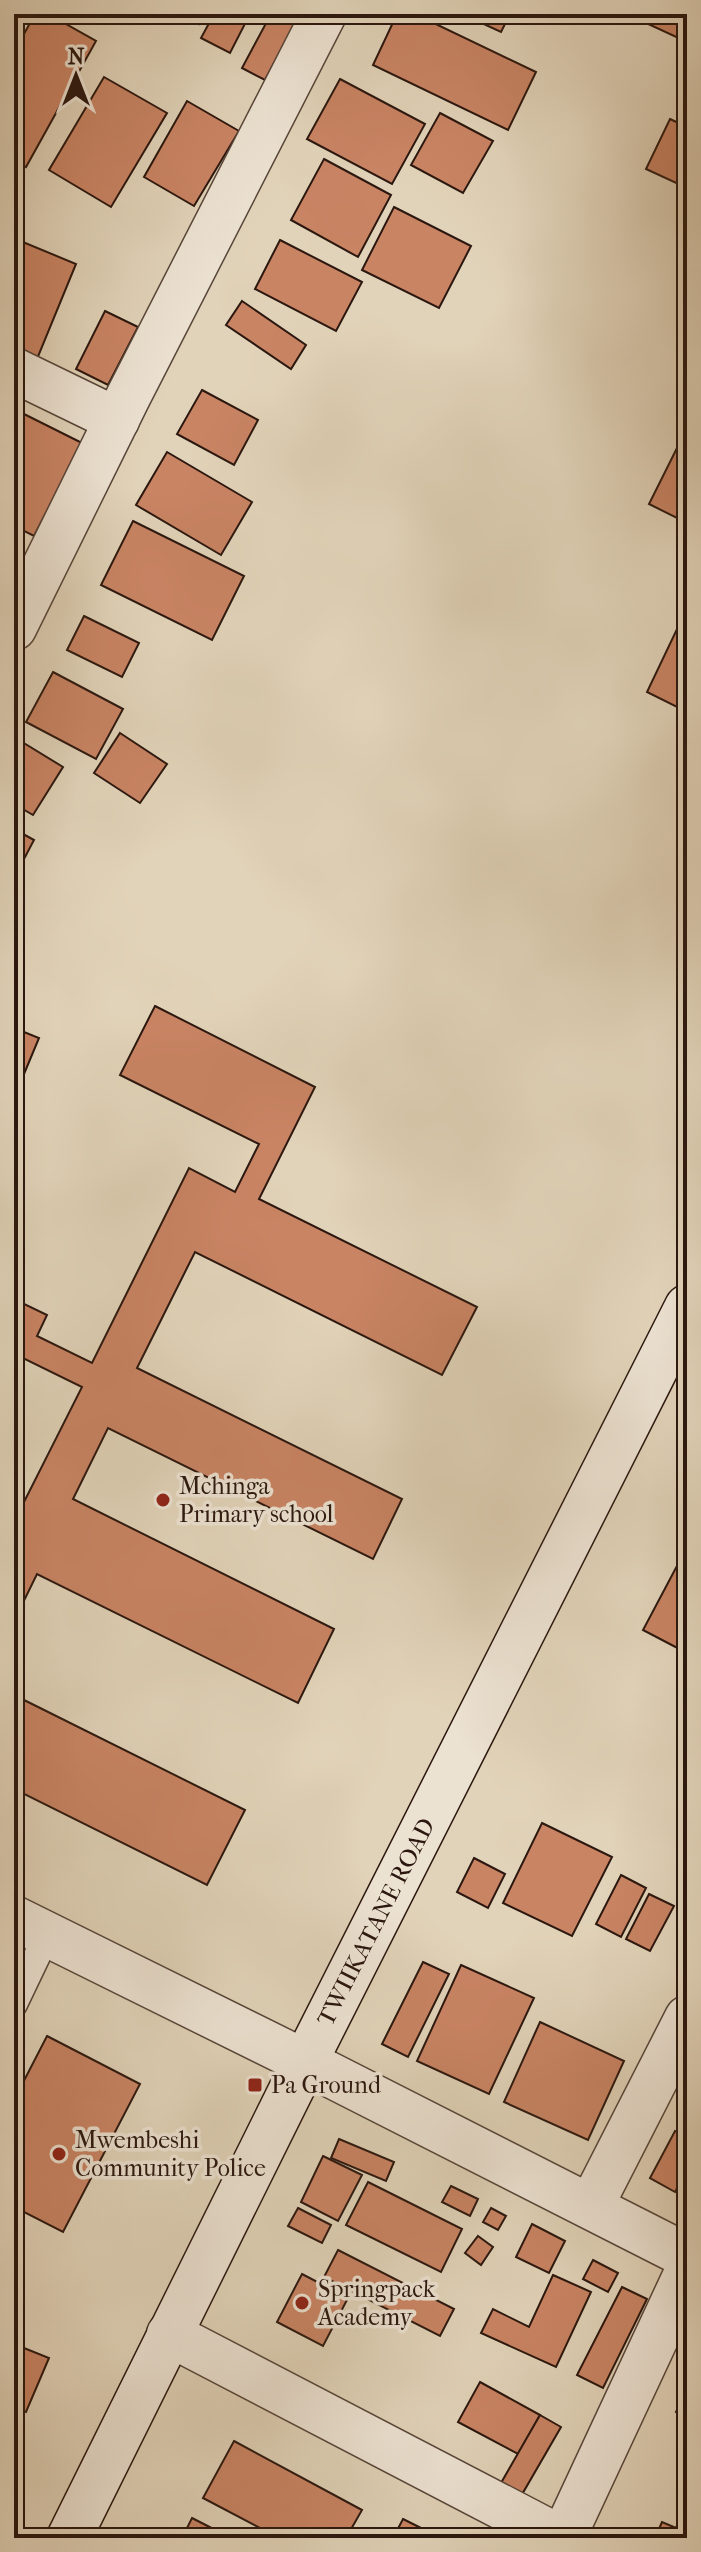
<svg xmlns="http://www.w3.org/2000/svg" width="701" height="2552" font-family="'IM FELL French Canon',serif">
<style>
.building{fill:#c98464;stroke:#2b170f;stroke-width:2}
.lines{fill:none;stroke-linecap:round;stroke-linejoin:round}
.lane-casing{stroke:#58463a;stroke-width:29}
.street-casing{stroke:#58463a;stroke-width:47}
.secondary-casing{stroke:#2b170f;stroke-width:47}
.lane{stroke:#ece2d2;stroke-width:26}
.street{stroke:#ece2d2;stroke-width:44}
.secondary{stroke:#ece2d2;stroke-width:44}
.poi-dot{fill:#8f2418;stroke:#ece2d2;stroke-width:3}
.labels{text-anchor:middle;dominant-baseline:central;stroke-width:7;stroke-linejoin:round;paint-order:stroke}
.poi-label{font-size:24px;fill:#2b170f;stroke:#ece2d2;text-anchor:start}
.street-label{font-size:24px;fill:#2b170f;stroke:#ece2d2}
</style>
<rect width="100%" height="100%" fill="#e1d3b9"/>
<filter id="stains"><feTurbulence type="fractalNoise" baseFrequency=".0025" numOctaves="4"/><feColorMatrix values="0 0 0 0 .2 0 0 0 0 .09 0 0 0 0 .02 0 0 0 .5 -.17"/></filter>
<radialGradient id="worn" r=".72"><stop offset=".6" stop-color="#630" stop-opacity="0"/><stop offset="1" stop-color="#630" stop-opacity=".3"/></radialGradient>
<g class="building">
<path d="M35 14H48L96 41 26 167 14 160V52Z"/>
<path d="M181 14H204L199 24Z"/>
<path d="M214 14H250L230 53 201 38Z"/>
<path d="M271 14H300L265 80 242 68Z"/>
<path d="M397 14H415L536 72 508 130 373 65Z"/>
<path d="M462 14H510L501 32Z"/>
<path d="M650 14H687V42L646 23Z"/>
<path d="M104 77 167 113 111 207 49 170Z"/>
<path d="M340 79 425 124 392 184 307 139Z"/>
<path d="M187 101 239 131 194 206 144 177Z"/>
<path d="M440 113 493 141 463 193 411 165Z"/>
<path d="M670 119 687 127V188L646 169Z"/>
<path d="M324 159 391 195 358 257 291 220Z"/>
<path d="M394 207 471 246 439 308 362 270Z"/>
<path d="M18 240 76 264 37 359 14 350V250Z"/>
<path d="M280 240 362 282 336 331 255 289Z"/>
<path d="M242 301 306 345 291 369 226 325Z"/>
<path d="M105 311 138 327 108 385 76 369Z"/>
<path d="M202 390 258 420 234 465 177 434Z"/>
<path d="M14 409 82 443 34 536 14 526Z"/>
<path d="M687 428V523L649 504Z"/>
<path d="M167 452 252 502 221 555 136 505Z"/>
<path d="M133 521 244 576 212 640 101 585Z"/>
<path d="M84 616 139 643 122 677 67 650Z"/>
<path d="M677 629 687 634V696L685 695 679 708 647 692Z"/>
<path d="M53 672 123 709 96 759 26 722Z"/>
<path d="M120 733 167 764 140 803 94 773Z"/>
<path d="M14 737 63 767 33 815 14 804Z"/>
<path d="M14 829 34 840 14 878Z"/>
<path d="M155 1006 315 1087 259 1199 477 1307 442 1375 195 1252 137 1368 402 1499 373 1559 108 1428 73 1499 334 1629 298 1703 37 1574 14 1621V1500L23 1504 82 1387 23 1358 14 1377V1299L47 1315 37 1336 92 1363 189 1168 235 1192 259 1144 120 1075Z"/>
<path d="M14 1028 39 1038 14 1098Z"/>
<path d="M687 1547V1653L643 1630Z"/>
<path d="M14 1695 245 1810 207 1885 14 1789Z"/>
<path d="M542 1823 612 1857 572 1936 503 1903Z"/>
<path d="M474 1858 505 1874 488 1908 457 1892Z"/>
<path d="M621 1875 646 1888 621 1937 596 1924Z"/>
<path d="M649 1894 674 1906 650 1951 626 1939Z"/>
<path d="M423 1962 449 1974 408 2057 382 2044Z"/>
<path d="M461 1965 534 1998 489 2094 417 2061Z"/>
<path d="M540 2022 624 2061 588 2140 504 2102Z"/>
<path d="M47 2036 140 2084 63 2232 14 2207V2100Z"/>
<path d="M675 2131 687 2137V2170L675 2192 650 2178Z"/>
<path d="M339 2139 394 2162 386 2181 331 2158Z"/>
<path d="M323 2156 362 2175 338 2221 301 2202Z"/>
<path d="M368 2182 462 2229 441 2272 346 2225Z"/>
<path d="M451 2186 478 2199 470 2216 442 2202Z"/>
<path d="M298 2208 331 2225 322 2243 288 2226Z"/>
<path d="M491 2208 506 2216 498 2230 483 2222Z"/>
<path d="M532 2224 565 2241 549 2273 516 2257Z"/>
<path d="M478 2236 493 2247 481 2265 465 2253Z"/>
<path d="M338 2250 454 2309 440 2336 324 2277Z"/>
<path d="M593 2260 618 2273 608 2292 583 2279Z"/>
<path d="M302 2274 348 2298 323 2346 277 2322Z"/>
<path d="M553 2275 591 2292 556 2367 481 2333 493 2309 529 2327Z"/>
<path d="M622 2287 647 2299 603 2388 577 2375Z"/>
<path d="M14 2344 49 2358 26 2412 14 2407Z"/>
<path d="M480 2382 540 2415 518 2454 458 2422Z"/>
<path d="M687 2389V2417L676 2412Z"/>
<path d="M540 2415 561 2427 517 2503 497 2490Z"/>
<path d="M234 2441 362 2510 346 2538H279L203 2498Z"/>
<path d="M687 2502V2538H655L662 2522 676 2528Z"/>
<path d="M192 2518 231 2538H182Z"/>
<path d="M403 2519 441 2538H393Z"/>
</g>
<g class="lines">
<defs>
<path id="lane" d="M14 2004 47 1935"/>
<g id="street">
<path d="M14 370 117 420"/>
<path d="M14 628 128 397 324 14"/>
<path d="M14 1918 305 2062 687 2256"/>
<path d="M591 2206 687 2018"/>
<path d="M169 2334 561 2538"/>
<path d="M563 2538 687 2272"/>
</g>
<path id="secondary" d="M69 2538 305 2062 687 1307"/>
</defs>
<use href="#lane" class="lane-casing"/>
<use href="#street" class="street-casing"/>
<use href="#secondary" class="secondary-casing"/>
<use href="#lane" class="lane"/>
<use href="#street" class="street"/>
<use href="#secondary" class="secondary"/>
</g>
<g class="poi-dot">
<circle cx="163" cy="1500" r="8"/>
<rect x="247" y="2077" width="16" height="16" rx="4"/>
<circle cx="59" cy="2154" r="8"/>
<circle cx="302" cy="2303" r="8"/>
</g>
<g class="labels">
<g class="poi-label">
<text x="179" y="1486">Mchinga<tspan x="179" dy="28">Primary school</tspan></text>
<text x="271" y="2085">Pa Ground</text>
<text x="75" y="2140">Mwembeshi<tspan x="75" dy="28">Community Police</tspan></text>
<text x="318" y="2289">Springpack<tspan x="318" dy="28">Academy</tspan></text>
</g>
<g class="street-label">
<text transform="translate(376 1922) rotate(-63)">TWIIKATANE ROAD</text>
</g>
</g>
<rect width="701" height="2552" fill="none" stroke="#e1d3b9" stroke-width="48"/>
<rect x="16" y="16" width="669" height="2520" fill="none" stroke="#2b170f" stroke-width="4"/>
<rect x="24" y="24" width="653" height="2504" fill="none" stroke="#2b170f" stroke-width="2"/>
<g transform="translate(76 76)" stroke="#ece2d2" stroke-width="6" paint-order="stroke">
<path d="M0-6L14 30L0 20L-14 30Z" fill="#2b170f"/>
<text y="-12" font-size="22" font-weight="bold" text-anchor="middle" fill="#2b170f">N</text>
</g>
<rect width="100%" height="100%" filter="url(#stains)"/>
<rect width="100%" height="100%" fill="url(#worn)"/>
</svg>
